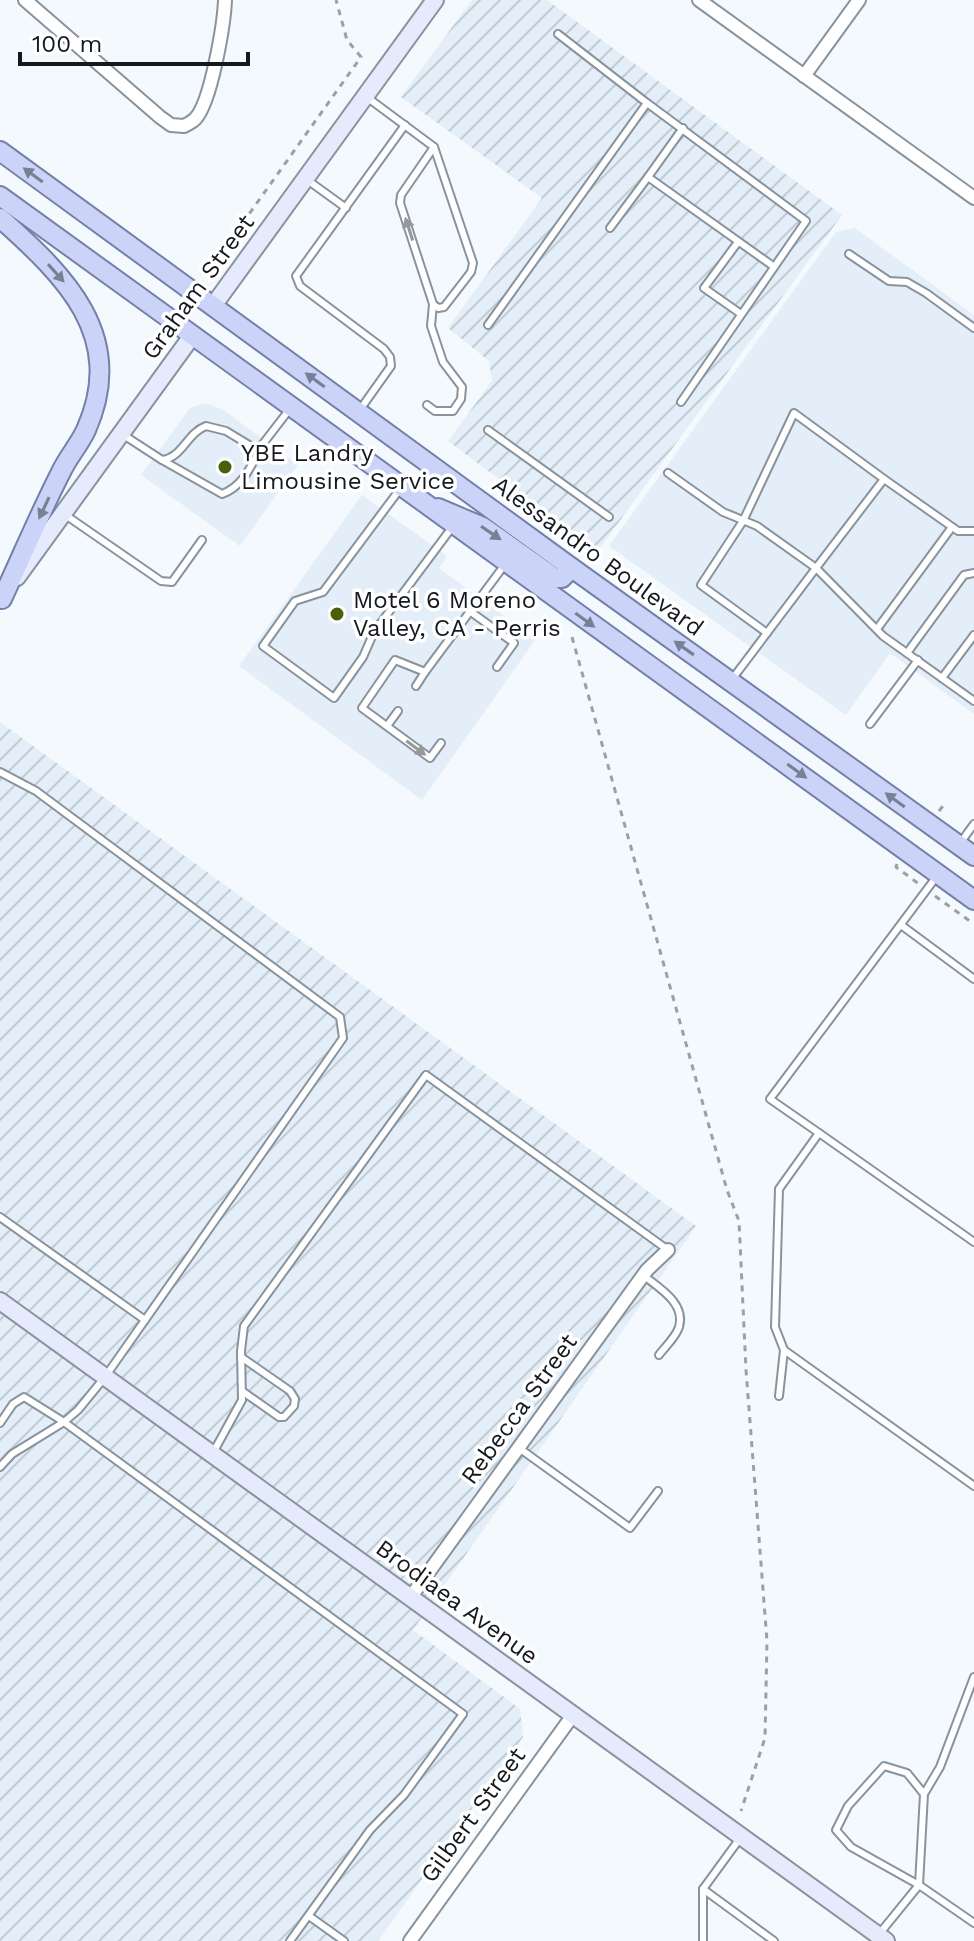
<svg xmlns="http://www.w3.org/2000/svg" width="974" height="1941" font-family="'Work Sans',sans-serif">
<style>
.built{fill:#e3eef8}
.industrial{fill:url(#industrial-furrows)}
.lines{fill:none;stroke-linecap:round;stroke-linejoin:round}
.lane-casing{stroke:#88939e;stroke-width:10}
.street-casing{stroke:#88939e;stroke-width:16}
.secondary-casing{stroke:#88939e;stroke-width:20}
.primary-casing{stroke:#7580a9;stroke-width:22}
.path{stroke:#9ba0a4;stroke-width:3;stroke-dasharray:6 6;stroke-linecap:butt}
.lane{stroke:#fff;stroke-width:6}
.street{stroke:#fff;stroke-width:12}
.secondary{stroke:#e5eafc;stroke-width:16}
.primary{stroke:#cbd4f8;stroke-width:18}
.oneway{fill:#798095}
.oneway2{fill:#969899}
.poi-dot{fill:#495f09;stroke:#fff;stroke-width:3}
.labels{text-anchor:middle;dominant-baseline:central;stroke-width:7;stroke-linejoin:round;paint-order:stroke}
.street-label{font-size:24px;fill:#15191d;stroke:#fff}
.poi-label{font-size:24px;fill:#15191d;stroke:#fff;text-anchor:start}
</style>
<defs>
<pattern id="industrial-furrows" width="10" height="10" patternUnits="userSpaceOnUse" patternTransform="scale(2)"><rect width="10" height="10" fill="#e3eef8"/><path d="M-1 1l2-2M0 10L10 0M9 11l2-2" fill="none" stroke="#c2ccd4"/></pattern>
</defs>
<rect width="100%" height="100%" fill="#f4f9fd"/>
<g class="built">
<path d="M855 228 974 315V714L890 653 846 715 609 546 836 232Z"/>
<path d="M205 403 222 409 298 465 240 546 141 475 190 408Z"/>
<path d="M362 495 447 556 439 568 536 639 422 800 239 666Z"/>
</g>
<g class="industrial">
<path d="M472 0H547L842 215 597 552 448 441 492 381 489 361 448 328 542 198 401 97Z"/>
<path d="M0 722 696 1226 413 1630 520 1709 523 1737 378 1941H0Z"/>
</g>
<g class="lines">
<defs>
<g id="lane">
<path d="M368 98 434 147 473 263 471 272 444 307 438 308 433 304"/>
<path d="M647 103 806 221 681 402"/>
<path d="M683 128 648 177 773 266"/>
<path d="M306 179 346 208"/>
<path d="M610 228 648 177"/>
<path d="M738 242 704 288 741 314"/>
<path d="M849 254 889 281 907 282 926 293 974 328"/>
<path d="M488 325 647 103 558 34"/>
<path d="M427 405 435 411H453L461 399 462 387 443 362 431 326 433 304 400 203 401 195 434 147"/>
<path d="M359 411 391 366 390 357 384 349 300 286 296 276 405 125"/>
<path d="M488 430 609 517"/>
<path d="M122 434 162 460C182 458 187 433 206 426L226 431 254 448 262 445 289 410"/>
<path d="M162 460 222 494C244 486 252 464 262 445"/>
<path d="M668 473 723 512 757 526 816 568 884 479 958 531H973"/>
<path d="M400 489 323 592 295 601 263 646 334 698 363 657 374 632 453 526"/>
<path d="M64 514 161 581 172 582 202 540"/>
<path d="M471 612 514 643 497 667"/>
<path d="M877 629 952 527"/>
<path d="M767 633 701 585 743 521 794 413 884 479"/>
<path d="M907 653 964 575 974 573"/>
<path d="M733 678 816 568 883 636 974 701"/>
<path d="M942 678 974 635"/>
<path d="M416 686 425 672"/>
<path d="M870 724 918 660"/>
<path d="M387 726 398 711"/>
<path d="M441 743 430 758 362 708 395 660 425 672 506 563"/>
<path d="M0 772 36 791 340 1017 343 1038 105 1377 78 1410 64 1422 463 1714 404 1795 370 1830 290 1941"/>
<path d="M961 842 974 824"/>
<path d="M901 925 974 979"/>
<path d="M819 1133 974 1242"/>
<path d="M0 1217 145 1320"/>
<path d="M643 1275C659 1288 686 1303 679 1327 676 1337 665 1347 659 1355"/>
<path d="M784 1350 974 1486"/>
<path d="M241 1357 290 1391 295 1399 294 1406 284 1417H279L242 1391"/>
<path d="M779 1396 784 1350 775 1327 779 1189 819 1133 770 1099 937 876"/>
<path d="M0 1423 13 1404 24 1397 64 1422 12 1454 0 1467"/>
<path d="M519 1448 630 1528 658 1491"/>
<path d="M214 1451 242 1400 241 1351 244 1326 426 1075 668 1250"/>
<path d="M924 1794 907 1773 884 1766 848 1806 836 1830 851 1847 919 1885 924 1794 940 1767 974 1677"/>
<path d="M741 1837 703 1889 774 1941"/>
<path d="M309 1916 344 1941"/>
<path d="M880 1933 919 1885 974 1923"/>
<path d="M703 1941V1889"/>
</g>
<g id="street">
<path d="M25 0 160 117 171 125 184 126C188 124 192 122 195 119 211 103 224 24 225 0"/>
<path d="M699 0 974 198"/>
<path d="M804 76 859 0"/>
<path d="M410 1598 647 1270 668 1250"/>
<path d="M410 1941 573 1715"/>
</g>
<g id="secondary">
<path d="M213 306 435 0"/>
<path d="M17 577 192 336"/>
<path d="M0 1301 886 1941"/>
</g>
<g id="primary">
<path d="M0 151 572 568 974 856"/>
<path d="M0 196 974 900"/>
<path d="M0 218C65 276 128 336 86 430 79 445 68 457 61 472 40 513 22 556 2 599"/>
<path d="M438 508 483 527 555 578H562L572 568"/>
</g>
</defs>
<use href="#lane" class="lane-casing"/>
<use href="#street" class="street-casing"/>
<use href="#secondary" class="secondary-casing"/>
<use href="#primary" class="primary-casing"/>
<g class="path">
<path d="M203 267 217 259 361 57 347 40 336 0"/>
<path d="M572 637 727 1190 739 1221 746 1370 767 1641 765 1738 741 1811"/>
<path d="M939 811 946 802"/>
<path d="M897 864 896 867 919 884"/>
<path d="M935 896 974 924"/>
</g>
<use href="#lane" class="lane"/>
<use href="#street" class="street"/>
<use href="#secondary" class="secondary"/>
<use href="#primary" class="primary"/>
</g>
<defs><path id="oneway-solid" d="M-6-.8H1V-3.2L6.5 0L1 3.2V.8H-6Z" transform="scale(2)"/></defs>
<g class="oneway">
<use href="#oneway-solid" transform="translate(33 175) rotate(-144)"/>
<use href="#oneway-solid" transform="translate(56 273) rotate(48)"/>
<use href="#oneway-solid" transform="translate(315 380) rotate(-144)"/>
<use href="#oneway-solid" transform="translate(44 508) rotate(115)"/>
<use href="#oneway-solid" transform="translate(491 533) rotate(34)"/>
<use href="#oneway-solid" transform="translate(585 620) rotate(36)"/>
<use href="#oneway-solid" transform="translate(684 648) rotate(-145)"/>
<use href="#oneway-solid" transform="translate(797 771) rotate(36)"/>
<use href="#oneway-solid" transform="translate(895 800) rotate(-144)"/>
</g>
<g class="oneway2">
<use href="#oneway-solid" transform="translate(409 229) rotate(-108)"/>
<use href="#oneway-solid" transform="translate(416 748) rotate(37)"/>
</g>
<g class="poi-dot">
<circle cx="225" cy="467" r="8"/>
<circle cx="337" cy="614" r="8"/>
</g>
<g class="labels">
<g class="street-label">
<text transform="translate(198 287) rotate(-54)">Graham Street</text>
<text transform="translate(598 556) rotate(36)">Alessandro Boulevard</text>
<text transform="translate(519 1409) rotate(-54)">Rebecca Street</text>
<text transform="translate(457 1602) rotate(36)">Brodiaea Avenue</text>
<text transform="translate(473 1815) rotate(-54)">Gilbert Street</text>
</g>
<g class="poi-label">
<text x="241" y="453">YBE Landry<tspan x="241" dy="28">Limousine Service</tspan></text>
<text x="353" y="600">Motel 6 Moreno<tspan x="353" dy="28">Valley, CA - Perris</tspan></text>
</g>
</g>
<path d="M20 52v12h228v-12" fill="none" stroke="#15191d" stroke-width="4"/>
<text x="32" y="52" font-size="24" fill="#15191d" stroke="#ffffff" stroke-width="6" paint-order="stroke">100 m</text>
</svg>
